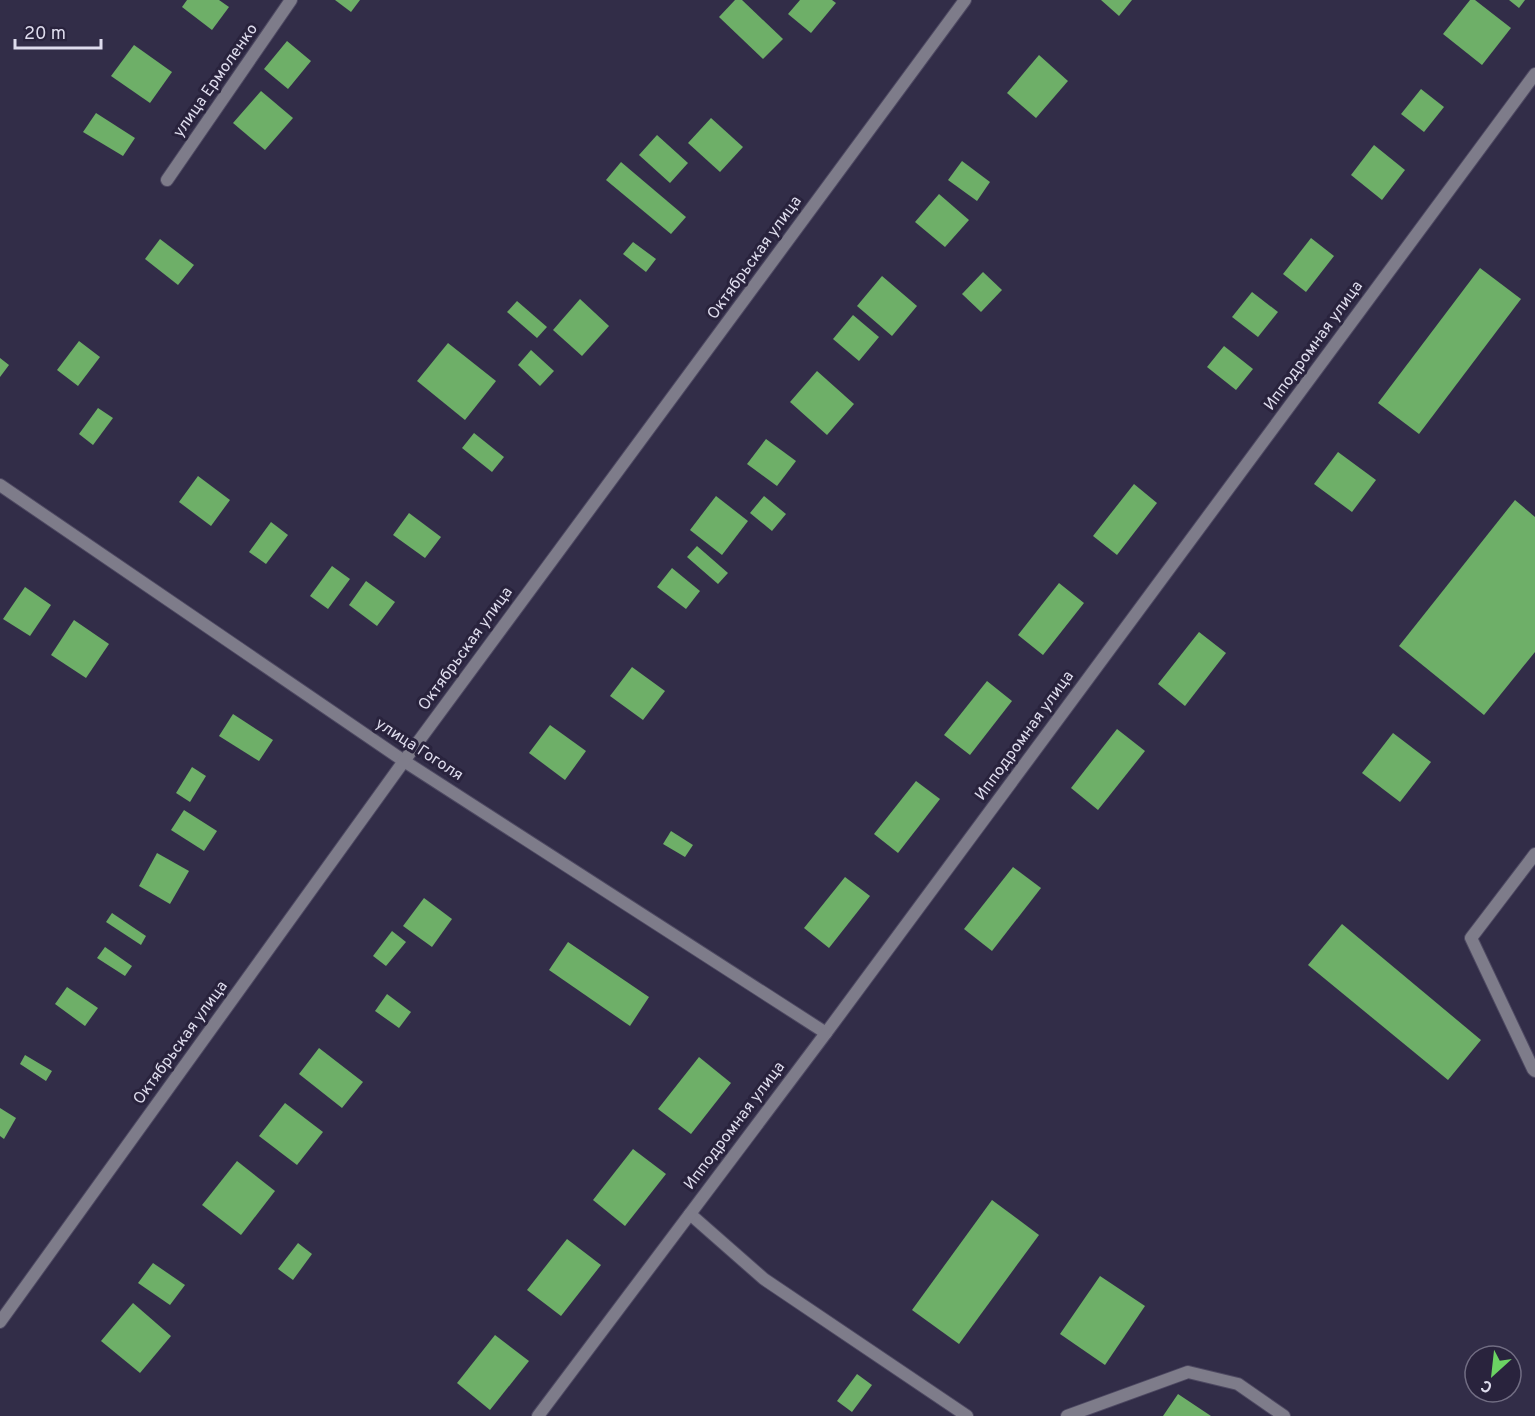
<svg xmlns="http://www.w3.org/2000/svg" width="1535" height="1416" font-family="Overpass,sans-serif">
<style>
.building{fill:#6eaf68}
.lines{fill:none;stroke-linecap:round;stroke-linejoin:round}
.service-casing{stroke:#4e4962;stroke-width:14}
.minor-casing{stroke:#4e4962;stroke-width:14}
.service{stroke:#7e7c8a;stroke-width:12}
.minor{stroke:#7e7c8a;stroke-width:12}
.labels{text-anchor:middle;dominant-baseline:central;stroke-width:6;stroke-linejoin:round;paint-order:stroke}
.street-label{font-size:16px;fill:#dedced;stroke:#29233d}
</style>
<rect width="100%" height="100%" fill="#322d48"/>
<g class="building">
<path d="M187 0H219L229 7 212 30 182 7Z"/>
<path d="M335 0H360L351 12Z"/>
<path d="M735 0H742L783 39 763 59 719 17Z"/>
<path d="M800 0H832L836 3 811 33 788 14Z"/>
<path d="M1101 0H1132L1119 16Z"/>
<path d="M1470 0H1475L1511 28 1482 65 1443 34Z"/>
<path d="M1509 0H1525L1519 8Z"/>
<path d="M287 41 311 61 288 89 264 69Z"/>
<path d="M134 45 172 72 150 103 111 76Z"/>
<path d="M1039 55 1068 81 1036 118 1007 93Z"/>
<path d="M1421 89 1444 107 1424 132 1401 114Z"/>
<path d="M261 91 293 118 265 150 233 123Z"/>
<path d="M96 113 135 138 123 156 83 132Z"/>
<path d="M711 118 743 147 720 172 688 143Z"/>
<path d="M657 135 688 163 670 183 639 155Z"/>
<path d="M1374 145 1405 170 1382 200 1351 175Z"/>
<path d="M962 161 990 182 977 201 948 180Z"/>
<path d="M621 162 686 217 671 234 606 180Z"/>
<path d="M939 194 969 220 945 247 915 222Z"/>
<path d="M1311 238 1334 256 1306 292 1283 274Z"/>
<path d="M160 239 194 265 178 285 145 259Z"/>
<path d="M633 242 656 259 646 272 623 254Z"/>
<path d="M1480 268 1521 299 1419 434 1378 403Z"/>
<path d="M983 272 1002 290 981 312 962 294Z"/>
<path d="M882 276 917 306 892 336 857 306Z"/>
<path d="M1252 292 1278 312 1258 337 1232 317Z"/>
<path d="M580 299 609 326 582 356 553 330Z"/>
<path d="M517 301 547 327 537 338 507 312Z"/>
<path d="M853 315 879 337 859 361 833 339Z"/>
<path d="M79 341 100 357 78 386 57 370Z"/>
<path d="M448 343 496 381 465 420 417 381Z"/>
<path d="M1224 346 1253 369 1236 390 1207 367Z"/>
<path d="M531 350 554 371 540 386 518 365Z"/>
<path d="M0 358 9 365 0 377Z"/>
<path d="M817 371 854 404 827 435 790 402Z"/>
<path d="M98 408 113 418 93 445 79 434Z"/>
<path d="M474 433 504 457 492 472 462 448Z"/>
<path d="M766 439 796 461 777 486 747 464Z"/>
<path d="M1338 452 1376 480 1352 512 1314 484Z"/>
<path d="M198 476 230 500 211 526 179 502Z"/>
<path d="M1134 484 1157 503 1117 555 1093 536Z"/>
<path d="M716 496 748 521 722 555 690 530Z"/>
<path d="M764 496 786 514 772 531 750 513Z"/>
<path d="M1515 500 1535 517V652L1484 715 1399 646Z"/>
<path d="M409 513 441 537 425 558 393 535Z"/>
<path d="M271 522 288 535 266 564 249 552Z"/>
<path d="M697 546 728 573 718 584 687 557Z"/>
<path d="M332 566 350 579 328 609 310 596Z"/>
<path d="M672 568 700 591 686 609 657 587Z"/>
<path d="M366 581 395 602 377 626 349 605Z"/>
<path d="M1059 583 1084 603 1043 655 1018 635Z"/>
<path d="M25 587 51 605 30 636 3 619Z"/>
<path d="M74 620 109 644 86 678 51 655Z"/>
<path d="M1199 632 1226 653 1185 706 1158 684Z"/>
<path d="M632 667 665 691 643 720 610 696Z"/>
<path d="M987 681 1012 701 970 755 944 735Z"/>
<path d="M233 714 273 740 259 761 219 736Z"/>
<path d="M550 725 586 751 565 780 529 753Z"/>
<path d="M1117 729 1145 751 1098 810 1071 788Z"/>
<path d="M1393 733 1431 762 1400 802 1362 773Z"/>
<path d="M192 767 206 776 190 802 176 793Z"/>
<path d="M916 781 940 799 898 853 874 834Z"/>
<path d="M184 810 217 831 204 851 171 830Z"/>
<path d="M671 831 693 845 685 857 663 844Z"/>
<path d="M157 853 189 871 170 904 139 886Z"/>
<path d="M1013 867 1041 888 992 951 964 929Z"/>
<path d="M845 877 870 896 829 948 804 928Z"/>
<path d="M424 898 452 919 432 947 403 926Z"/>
<path d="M112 913 146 936 141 945 106 922Z"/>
<path d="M1342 924 1481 1040 1448 1080 1308 965Z"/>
<path d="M392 931 406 942 386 966 373 956Z"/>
<path d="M568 942 649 997 630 1026 549 970Z"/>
<path d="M105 947 132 966 125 976 97 958Z"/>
<path d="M67 987 98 1008 85 1026 55 1004Z"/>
<path d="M387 994 411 1012 399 1028 375 1011Z"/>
<path d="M319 1048 363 1082 342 1108 299 1074Z"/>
<path d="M25 1055 52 1071 46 1081 20 1064Z"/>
<path d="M699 1057 731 1083 691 1134 658 1109Z"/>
<path d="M285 1103 323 1132 297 1165 259 1136Z"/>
<path d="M0 1108 16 1118 4 1139 0 1136Z"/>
<path d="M633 1149 666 1174 625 1226 593 1200Z"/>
<path d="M237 1161 275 1191 241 1235 202 1205Z"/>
<path d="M992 1200 1039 1235 959 1344 912 1310Z"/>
<path d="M567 1239 601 1265 561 1316 527 1290Z"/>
<path d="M298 1243 312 1254 293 1280 278 1269Z"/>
<path d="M153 1263 185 1285 170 1305 138 1283Z"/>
<path d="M1100 1276 1145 1306 1105 1365 1060 1334Z"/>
<path d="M133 1303 171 1336 140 1373 101 1341Z"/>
<path d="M495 1335 529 1361 490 1410 457 1383Z"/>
<path d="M857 1374 872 1385 852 1412 837 1401Z"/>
<path d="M1178 1394 1211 1416H1163Z"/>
</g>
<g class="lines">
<defs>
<g id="service">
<path d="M1535 854 1471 938 1533 1069 1535 1071"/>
<path d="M690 1214 764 1279 967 1416"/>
<path d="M1067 1416 1188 1372 1238 1384 1284 1416"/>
</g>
<g id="minor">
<path d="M167 180 291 0"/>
<path d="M0 485 404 761 826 1033"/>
<path d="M0 1322 404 761 965 0"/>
<path d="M538 1416 826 1033 1535 74"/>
</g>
</defs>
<use href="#service" class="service-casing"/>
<use href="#minor" class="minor-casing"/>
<use href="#service" class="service"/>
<use href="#minor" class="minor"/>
</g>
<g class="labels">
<g class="street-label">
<text transform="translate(216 81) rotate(-55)">улица Ермоленко</text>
<text transform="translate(755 258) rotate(-54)">Октябрьская улица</text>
<text transform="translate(1314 346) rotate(-54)">Ипподромная улица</text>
<text transform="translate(466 649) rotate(-54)">Октябрьская улица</text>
<text transform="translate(1025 736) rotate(-54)">Ипподромная улица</text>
<text transform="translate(419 750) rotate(33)">улица Гоголя</text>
<text transform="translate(181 1043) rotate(-54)">Октябрьская улица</text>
<text transform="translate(735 1126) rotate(-53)">Ипподромная улица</text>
</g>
</g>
<g transform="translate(1493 1374) rotate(207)"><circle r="28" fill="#29233d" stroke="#716d83" stroke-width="1.5"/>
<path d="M0-4.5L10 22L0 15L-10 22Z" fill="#6bd363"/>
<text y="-9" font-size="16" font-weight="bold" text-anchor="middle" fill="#dedced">С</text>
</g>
<path d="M15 39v9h86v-9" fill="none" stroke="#dedced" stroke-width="3"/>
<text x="24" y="39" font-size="18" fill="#dedced" stroke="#29233d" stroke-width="4.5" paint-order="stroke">20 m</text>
</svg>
